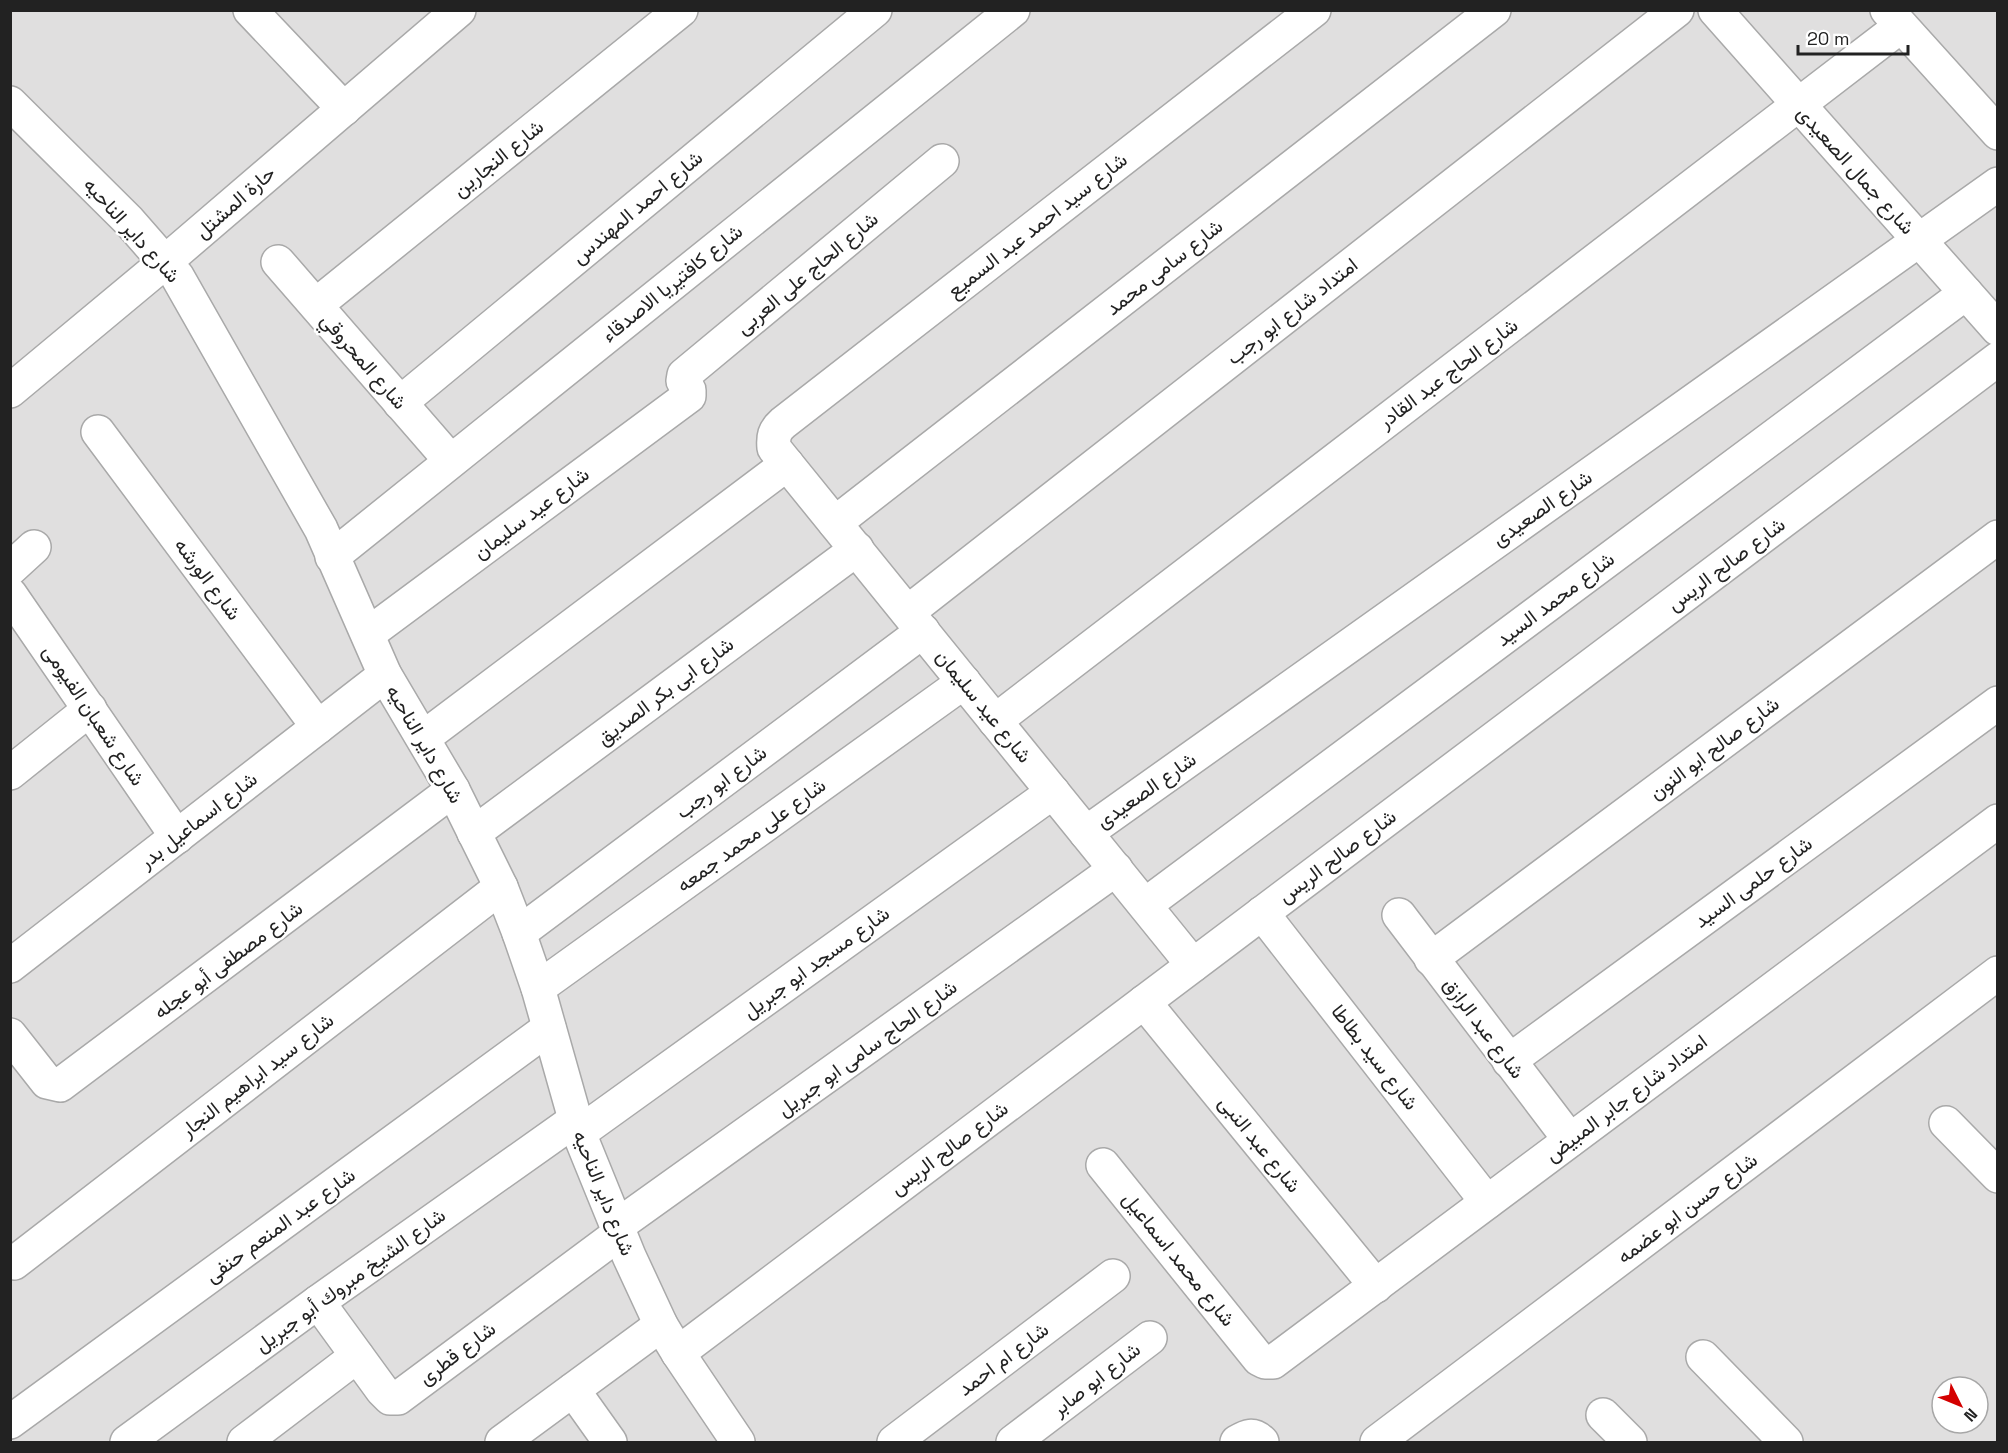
<svg xmlns="http://www.w3.org/2000/svg" width="2008" height="1453" font-family="'Space Grotesk',Vazirmatn,sans-serif">
<style>
.residential{fill:#e0dfdf;fill-rule:evenodd}
.lines{fill:none;stroke-linecap:round;stroke-linejoin:round}
.street-casing{stroke:#a9a9a9;stroke-width:36}
.street{stroke:#fff;stroke-width:33}
.labels{text-anchor:middle;dominant-baseline:central;stroke-width:5;stroke-linejoin:round;paint-order:stroke}
.street-label{font-size:20px;fill:#222;stroke:#fff}
</style>
<rect width="100%" height="100%" fill="#f2efe9"/>
<path class="residential" d="M10 11H1997V1442H11ZM1942 1387H1978V1423H1942Z"/>
<g class="lines">
<defs>
<g id="street">
<path d="M250 10 344 109"/>
<path d="M1715 10 1998 329"/>
<path d="M1887 10 1998 133"/>
<path d="M10 103 129 221 177 276 321 529 385 675 453 790 501 887 519 933 538 988 579 1133 629 1256 661 1325 678 1353 738 1442"/>
<path d="M278 262 450 460"/>
<path d="M316 305 681 10"/>
<path d="M10 391 165 262 459 10"/>
<path d="M400 403 875 10"/>
<path d="M98 432 318 727"/>
<path d="M835 523 1494 10"/>
<path d="M332 557 1013 10"/>
<path d="M10 569 34 547"/>
<path d="M10 594 177 837"/>
<path d="M908 612 1677 10"/>
<path d="M368 634 689 396V390L683 381 684 375 942 161"/>
<path d="M995 721 1901 26"/>
<path d="M423 738 787 464"/>
<path d="M10 773 90 709"/>
<path d="M474 833 857 549"/>
<path d="M1086 833 1998 184"/>
<path d="M1145 905 1966 293"/>
<path d="M1262 913 1487 1202"/>
<path d="M1399 915 1570 1140"/>
<path d="M519 933 923 631"/>
<path d="M1431 959 1998 537"/>
<path d="M1193 965 774 448C773 437 774 431 783 423L1314 10"/>
<path d="M10 966 385 675"/>
<path d="M538 988 964 682"/>
<path d="M1144 1002 1376 1286"/>
<path d="M10 1035 47 1082 60 1085 453 790"/>
<path d="M1509 1061 1998 703"/>
<path d="M1946 1123 1998 1176"/>
<path d="M579 1133 1053 792"/>
<path d="M1103 1165 1259 1359 1265 1362H1273L1998 821"/>
<path d="M617 1226 1116 869"/>
<path d="M14 1263 501 887"/>
<path d="M318 1302 382 1390 390 1398H398L620 1233"/>
<path d="M678 1353 1998 359"/>
<path d="M1703 1357 1786 1442"/>
<path d="M573 1390 610 1442"/>
<path d="M1603 1415 1630 1442"/>
<path d="M10 1422 549 1028"/>
<path d="M127 1442 318 1302 575 1120"/>
<path d="M244 1442 357 1356"/>
<path d="M502 1442 661 1325"/>
<path d="M894 1442 1113 1276"/>
<path d="M1013 1442 1150 1338"/>
<path d="M1237 1442C1247 1436 1253 1433 1262 1442"/>
<path d="M1377 1442 1998 973"/>
</g>
</defs>
<use href="#street" class="street-casing"/>
<use href="#street" class="street"/>
</g>
<g class="labels">
<g class="street-label">
<text transform="translate(498 158) rotate(-39)">شارع النجارين</text>
<text transform="translate(1856 170) rotate(48)">شارع جمال الصعيدى</text>
<text transform="translate(235 202) rotate(-41)">حارة المشتل</text>
<text transform="translate(637 207) rotate(-40)">شارع احمد المهندس</text>
<text transform="translate(1037 225) rotate(-38)">شارع سيد احمد عبد السميع</text>
<text transform="translate(132 230) rotate(48)">شارع داير الناحيه</text>
<text transform="translate(1164 267) rotate(-38)">شارع سامى محمد</text>
<text transform="translate(807 273) rotate(-40)">شارع الحاج على العربى</text>
<text transform="translate(672 283) rotate(-39)">شارع كافتيريا الاصدقاء</text>
<text transform="translate(1292 311) rotate(-38)">امتداد شارع ابو رجب</text>
<text transform="translate(364 361) rotate(49)">شارع المحروقي</text>
<text transform="translate(1448 373) rotate(-37)">شارع الحاج عبد القادر</text>
<text transform="translate(1542 508) rotate(-35)">شارع الصعيدى</text>
<text transform="translate(531 513) rotate(-37)">شارع عيد سليمان</text>
<text transform="translate(1726 564) rotate(-37)">شارع صالح الريس</text>
<text transform="translate(208 579) rotate(53)">شارع الورشه</text>
<text transform="translate(1555 599) rotate(-37)">شارع محمد السيد</text>
<text transform="translate(665 691) rotate(-37)">شارع ابى بكر الصديق</text>
<text transform="translate(984 706) rotate(51)">شارع عيد سليمان</text>
<text transform="translate(94 715) rotate(56)">شارع شعبان الفيومى</text>
<text transform="translate(425 744) rotate(60)">شارع داير الناحيه</text>
<text transform="translate(1714 748) rotate(-37)">شارع صالح ابو النون</text>
<text transform="translate(721 782) rotate(-37)">شارع ابو رجب</text>
<text transform="translate(1146 790) rotate(-35)">شارع الصعيدى</text>
<text transform="translate(198 820) rotate(-38)">شارع اسماعيل بدر</text>
<text transform="translate(751 835) rotate(-36)">شارع على محمد جمعه</text>
<text transform="translate(1337 856) rotate(-37)">شارع صالح الريس</text>
<text transform="translate(1753 882) rotate(-36)">شارع حلمى السيد</text>
<text transform="translate(228 960) rotate(-37)">شارع مصطفى أبو عجله</text>
<text transform="translate(816 962) rotate(-36)">شارع مسجد ابو جبريل</text>
<text transform="translate(1484 1028) rotate(53)">شارع عبد الرازق</text>
<text transform="translate(867 1048) rotate(-36)">شارع الحاج سامى ابو جبريل</text>
<text transform="translate(1375 1057) rotate(52)">شارع سيد بطاطا</text>
<text transform="translate(257 1075) rotate(-38)">شارع سيد ابراهيم النجار</text>
<text transform="translate(1626 1098) rotate(-37)">امتداد شارع جابر المبيض</text>
<text transform="translate(1260 1144) rotate(51)">شارع عبد النبى</text>
<text transform="translate(949 1148) rotate(-37)">شارع صالح الريس</text>
<text transform="translate(604 1193) rotate(68)">شارع داير الناحيه</text>
<text transform="translate(1687 1208) rotate(-37)">شارع حسن ابو عضمه</text>
<text transform="translate(280 1225) rotate(-36)">شارع عبد المنعم حنفى</text>
<text transform="translate(1179 1259) rotate(51)">شارع محمد اسماعيل</text>
<text transform="translate(350 1280) rotate(-36)">شارع الشيخ مبروك أبو جبريل</text>
<text transform="translate(457 1353) rotate(-37)">شارع قطرى</text>
<text transform="translate(1003 1359) rotate(-37)">شارع ام احمد</text>
<text transform="translate(1096 1379) rotate(-38)">شارع ابو صابر</text>
</g>
</g>
<rect width="2008" height="1453" fill="none" stroke="#222222" stroke-width="24"/>
<g transform="translate(1960 1405) rotate(133)"><circle r="28" fill="#ffffff" stroke="#a7a7a7" stroke-width="1.5"/>
<path d="M0-4.5L10 22L0 15L-10 22Z" fill="#d40000"/>
<text y="-9" font-size="16" font-weight="bold" text-anchor="middle" fill="#222222">N</text>
</g>
<path d="M1798 45v9h110v-9" fill="none" stroke="#222222" stroke-width="3"/>
<text x="1807" y="45" font-size="18" fill="#222222" stroke="#ffffff" stroke-width="4.5" paint-order="stroke">20 m</text>
</svg>
